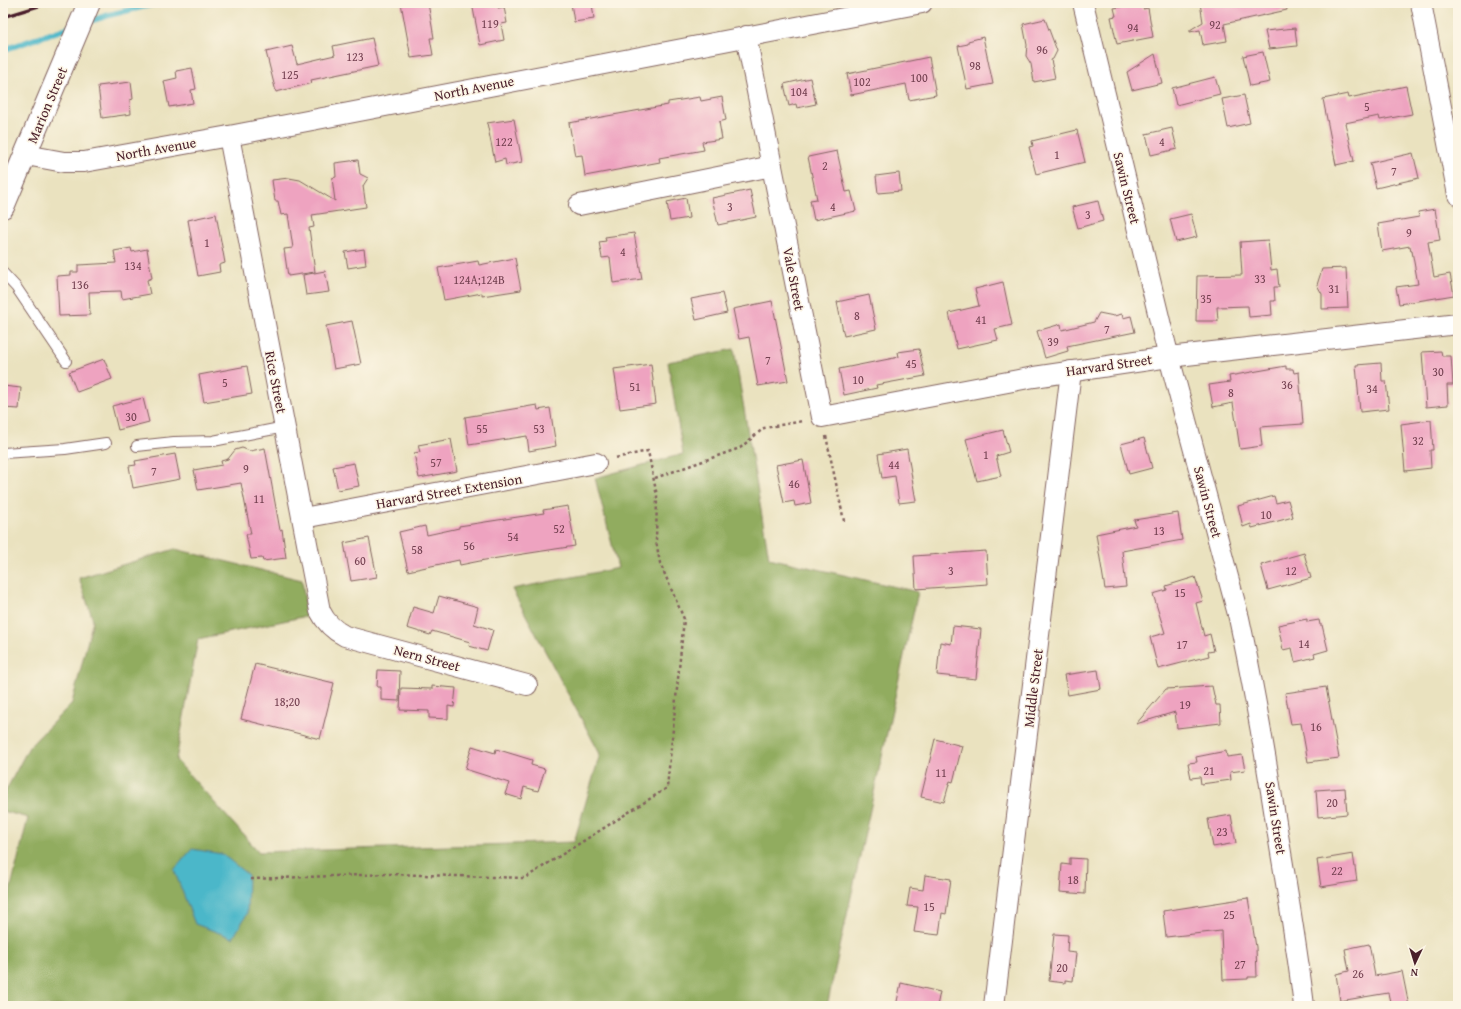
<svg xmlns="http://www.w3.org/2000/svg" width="1461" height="1009" font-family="'Gentium Book Plus',serif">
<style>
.forest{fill:#91ac5e;stroke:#6e6644}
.water{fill:#4cb7c9;stroke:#4b6b7a}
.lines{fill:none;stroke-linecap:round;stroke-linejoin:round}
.stream{stroke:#4cb7c9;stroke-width:6}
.building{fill:#eea3c0}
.lane-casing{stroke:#82635f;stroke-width:12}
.street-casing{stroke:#82635f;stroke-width:22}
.secondary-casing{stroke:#82635f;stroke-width:24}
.path{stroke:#82635f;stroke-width:2.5;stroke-dasharray:3 3;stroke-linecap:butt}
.lane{stroke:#fff;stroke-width:10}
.street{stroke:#fff;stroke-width:20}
.secondary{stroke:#fff;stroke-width:22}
.rail{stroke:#4a1f2b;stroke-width:3}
.labels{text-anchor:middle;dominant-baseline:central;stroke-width:3;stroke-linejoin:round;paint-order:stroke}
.number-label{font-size:12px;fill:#734050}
.street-label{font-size:14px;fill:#4a1f2b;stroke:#fcf5e5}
</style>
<rect width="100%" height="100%" fill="#fcf5e5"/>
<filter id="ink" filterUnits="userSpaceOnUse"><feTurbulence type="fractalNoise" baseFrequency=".025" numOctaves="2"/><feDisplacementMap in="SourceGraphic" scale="8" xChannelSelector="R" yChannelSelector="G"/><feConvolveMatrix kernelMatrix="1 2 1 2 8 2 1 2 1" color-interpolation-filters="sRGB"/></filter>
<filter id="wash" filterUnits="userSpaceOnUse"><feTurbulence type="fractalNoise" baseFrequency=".012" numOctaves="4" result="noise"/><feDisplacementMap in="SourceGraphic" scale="16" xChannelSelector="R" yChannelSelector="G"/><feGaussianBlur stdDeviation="0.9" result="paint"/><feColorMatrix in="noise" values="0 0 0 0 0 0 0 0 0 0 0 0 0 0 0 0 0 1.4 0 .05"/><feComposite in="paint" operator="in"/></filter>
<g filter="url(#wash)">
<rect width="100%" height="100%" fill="#eae2bf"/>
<path class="forest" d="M734 349 769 558 918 592 827 1006H3V894L9 895 28 818 3 811V796L29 747 72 703 93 620 79 578 175 549 302 580 307 616 198 639 176 760 259 852 574 842 600 754 512 589 618 568 595 478 683 454 668 362Z"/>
<path class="water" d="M192 849 222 854 248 875 247 914 233 938 195 924 174 870Z"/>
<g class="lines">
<g class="stream">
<path d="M86 22 113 14 158 3"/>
<path d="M3 50 73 26"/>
</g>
</g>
<g id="blocks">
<g class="building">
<path d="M401 3H428L434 38H430L433 55 411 58Z"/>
<path d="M472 3H497L498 8 504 7 507 23 501 24 504 40 480 45Z"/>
<path d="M571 3H592L594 19 574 22Z"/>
<path d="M1142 3 1143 9 1148 8 1153 37 1117 44 1111 17 1116 16 1114 8Z"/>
<path d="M1200 3H1286L1287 10 1224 24 1227 41 1203 45 1200 30 1190 32V30L1203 22Z"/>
<path d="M1045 19 1057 51 1053 59 1051 60 1055 78 1034 82 1031 64 1026 56 1027 45 1023 24Z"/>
<path d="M1295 28 1297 46 1269 49 1265 31Z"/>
<path d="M983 37 993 84 967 89 958 46 968 44V41Z"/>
<path d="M372 38 378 66 311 80 312 83 276 92 266 52 292 46 297 64 335 55 333 46Z"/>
<path d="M1263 52 1270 82 1250 86 1243 56Z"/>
<path d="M1155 54 1162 83 1132 90 1127 72Z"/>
<path d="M929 57 936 95 909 100 906 84 851 95 847 74Z"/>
<path d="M192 68 196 89 191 90 193 103 169 107 164 81 177 78 176 71Z"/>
<path d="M1215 77 1220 94 1176 105 1172 88Z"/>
<path d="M810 78 816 104 797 108 796 104 789 106 784 84Z"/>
<path d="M131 82 133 99 130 100 131 114 102 118 98 86Z"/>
<path d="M1406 86 1412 114 1380 120 1379 116 1345 123 1354 161 1336 165 1323 99 1348 94 1349 98Z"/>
<path d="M1244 95 1250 123 1228 128 1222 99Z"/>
<path d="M700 97 701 101 722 97 726 120 719 122 722 139 702 142 704 150 659 158 660 162 585 176 582 155 575 156 569 123 668 105V102Z"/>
<path d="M514 119 522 162 506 165 505 159 495 162 487 123Z"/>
<path d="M1172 128 1177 149 1151 155 1146 134Z"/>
<path d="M1077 130 1085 162 1036 174 1029 147 1033 146 1032 141Z"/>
<path d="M837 151 846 192 851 191 856 211 814 220 810 200 817 199 808 157Z"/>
<path d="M1413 153 1419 178 1376 188 1370 163Z"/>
<path d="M358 160 360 174 368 178 363 186 366 207 312 215 314 227 309 228 315 272 288 276 284 249 293 248 288 214 281 215 278 201H275L272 180 289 178 300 180 335 201 332 178 336 177 335 163Z"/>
<path d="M899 173 901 191 878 193 876 176Z"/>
<path d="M750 190 756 217 718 225 712 198Z"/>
<path d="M686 198 689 218 670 221 667 202Z"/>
<path d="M1098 201 1103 221 1078 228 1072 207Z"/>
<path d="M1435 209 1440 240 1428 242 1434 277 1450 274 1454 295 1399 304 1396 287 1418 284 1412 251H1411L1410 246 1382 251 1378 224 1419 217 1418 212Z"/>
<path d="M216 214 225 263 219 265 220 272 198 276 188 220Z"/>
<path d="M1191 214 1197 237 1176 242 1170 219Z"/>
<path d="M634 233 642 279 613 283 610 257 602 258 599 242 606 241 605 237Z"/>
<path d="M1268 240 1271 270 1277 269 1279 287H1274L1275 301H1271L1272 315 1249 317 1248 306 1217 307 1218 321H1196L1197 276 1242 275 1240 242Z"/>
<path d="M131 248 132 252 147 249 152 278 147 280 150 294 122 299 121 291 89 292 90 315 59 316 57 276 71 275V272H78V265L116 263 114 251Z"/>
<path d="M364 249 366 265 348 268 345 252Z"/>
<path d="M515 258 521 290 482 296V293L444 300 438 268 478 261 479 265Z"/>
<path d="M1346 268 1348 308 1322 309V294L1317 285 1322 269Z"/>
<path d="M325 271 329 292 306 295 303 275Z"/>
<path d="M1003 282 1012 325 995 329 998 340 957 349 949 313 979 306 975 289Z"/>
<path d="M722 293 727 313 696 320 691 299Z"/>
<path d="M869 295 876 329 844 336 837 302Z"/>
<path d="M772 301 788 381 758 386 749 337 739 339 733 309Z"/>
<path d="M1099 313 1114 316 1122 314 1123 318 1131 316 1135 332 1067 346 1068 351 1045 358 1037 331 1061 324 1062 330 1094 322Z"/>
<path d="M352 321 361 364 334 369 326 326Z"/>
<path d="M919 349 925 376 876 385 877 388 844 395 839 369 899 357 898 352Z"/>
<path d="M1441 351 1442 356H1451L1453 385H1447L1448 405 1426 407 1422 352Z"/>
<path d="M104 359 112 379 77 392 69 372Z"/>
<path d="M1381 363 1382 381H1386L1389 409 1360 412 1356 365Z"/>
<path d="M651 364 656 404 620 409 614 369Z"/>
<path d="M247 366 252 394 204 402 199 375Z"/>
<path d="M1286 366V369H1293L1294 373 1299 372 1303 424 1260 427 1262 446 1240 449 1233 403 1213 407 1209 385 1230 382 1229 376Z"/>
<path d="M3 386 21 388 19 409 3 408Z"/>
<path d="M143 398 149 422 118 430 112 406Z"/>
<path d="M537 405 538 410 550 408 556 446 529 451 527 436 469 445 465 417Z"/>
<path d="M1431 420 1433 450H1430L1431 468 1405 471 1401 424Z"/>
<path d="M1003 430 1009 452 996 456 1001 476 977 481 966 439Z"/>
<path d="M1144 438 1152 468 1129 474 1121 444Z"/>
<path d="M451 439 457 471 419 478 414 453 420 452 418 445Z"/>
<path d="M242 448 250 451 265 448 280 530 282 529 286 558 263 561 262 558 251 559 246 534H251L241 483 198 490 194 470 222 465 221 461 228 459 235 450Z"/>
<path d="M907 449 916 501 899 503 895 476 882 478 878 454Z"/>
<path d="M175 454 180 479 133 488 129 466 136 465 135 461Z"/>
<path d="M803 460 811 503 795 506 794 501 784 503 776 465Z"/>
<path d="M354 463 359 486 338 490 333 467Z"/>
<path d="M1274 496 1276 503 1288 500 1293 517 1252 528 1251 524 1243 527 1238 506Z"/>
<path d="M568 506 575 546 485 560 460 565 459 560 408 571 399 532 425 526 427 535 459 528V526L544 513 543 510Z"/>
<path d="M1178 513 1182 540 1122 551 1126 587 1105 589 1096 534 1136 526 1134 520Z"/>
<path d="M369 538 377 577 351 581 344 543Z"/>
<path d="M986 551 988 584 916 589 914 556Z"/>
<path d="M1304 553 1311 578 1268 590 1261 565Z"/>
<path d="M1195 577 1203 601 1196 603 1204 636 1210 634 1214 651 1208 652 1209 656 1158 669 1150 637 1165 633 1153 594 1167 590 1166 586Z"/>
<path d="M439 596 478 607 474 624 493 630 487 651 469 646 470 642 432 631 430 635 407 628 413 607 434 613Z"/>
<path d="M1307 619V622L1319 620 1320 625H1322L1328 650 1314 654 1315 657 1295 662 1292 648 1283 650 1278 625Z"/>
<path d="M953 626 981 629 976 679 937 675 940 642 951 644Z"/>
<path d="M255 664 334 683 320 739 241 719Z"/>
<path d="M378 670 400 671 399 701 381 700V687H377Z"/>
<path d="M1098 670 1101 689 1068 695 1064 675Z"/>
<path d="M432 686 456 688 454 707 448 706V719L429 718V711L400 710 401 688 432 689Z"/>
<path d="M1212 686 1216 705H1220L1221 723 1177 728 1175 712 1136 724 1166 689Z"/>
<path d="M1326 687 1339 758 1308 762 1301 723 1291 724 1285 693Z"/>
<path d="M935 739 962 746 953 782 950 781 944 802 921 797Z"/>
<path d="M472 746 495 753 496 749 532 760 531 765 545 769 538 791 524 787 521 799 505 794 509 783 465 769Z"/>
<path d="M1226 751 1227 757 1242 755 1245 770 1230 772 1231 780 1201 784 1200 777 1191 778 1188 763 1197 762 1196 757Z"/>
<path d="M1345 788 1347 814 1318 817 1316 790Z"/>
<path d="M1231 815 1236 843 1213 847 1208 819Z"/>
<path d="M1353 854 1357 881 1321 887 1317 860Z"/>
<path d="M1070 858 1086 859 1085 894 1060 892 1062 864 1070 865Z"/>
<path d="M925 875 951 879 946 914 942 913 939 935 914 932 918 907 907 906 910 888 923 890Z"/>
<path d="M1248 898 1256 947 1257 977H1248V979L1223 980 1221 931 1166 937 1163 911Z"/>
<path d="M1054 934 1068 935 1067 952 1076 953 1073 981 1065 980V983L1049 981Z"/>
<path d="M1369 944 1375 976 1402 971 1409 1006H1391L1388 993 1340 1001 1336 974 1349 971 1345 949Z"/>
<path d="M901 983 940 992 937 1006H896Z"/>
</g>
</g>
</g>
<g filter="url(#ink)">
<use href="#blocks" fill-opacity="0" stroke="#82635f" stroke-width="1"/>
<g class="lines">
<defs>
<g id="lane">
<path d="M3 273 16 287 66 361"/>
<path d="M137 446 174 442 213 441 285 427"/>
<path d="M3 453 65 449 106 443"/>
</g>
<g id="street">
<path d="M1083 3 1165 342 1239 618C1254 688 1266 758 1277 829 1287 888 1297 947 1304 1006"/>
<path d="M1421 3 1458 195"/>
<path d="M746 36 822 417 1034 377 1169 357 1458 324"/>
<path d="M229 136 320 611C326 623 333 630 345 636L527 685"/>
<path d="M26 155 64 162H84L229 136 922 3"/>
<path d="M579 205 772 166"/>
<path d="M303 518 596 463"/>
<path d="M994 1006 1071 371"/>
</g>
<path id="secondary" d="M3 207 89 3"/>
</defs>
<use href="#lane" class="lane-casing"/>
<use href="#street" class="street-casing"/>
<use href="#secondary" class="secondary-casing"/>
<g class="path">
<path d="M826 436 844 521"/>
<path d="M655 478 740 448 764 428 803 421"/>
<path d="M251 879 389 874 525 878 667 788 684 619 660 563 656 541 657 496 648 451 615 458"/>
</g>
<use href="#lane" class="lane"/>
<use href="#street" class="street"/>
<use href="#secondary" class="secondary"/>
<g class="rail">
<path d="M3 4 6 3"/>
<path d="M3 17 49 3"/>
</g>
</g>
</g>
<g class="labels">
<g class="number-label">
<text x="490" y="23">119</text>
<text x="1215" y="24">92</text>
<text x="1133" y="27">94</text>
<text x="1042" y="49">96</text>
<text x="355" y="56">123</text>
<text x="975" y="65">98</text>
<text x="290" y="74">125</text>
<text x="919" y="77">100</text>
<text x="862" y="81">102</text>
<text x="799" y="91">104</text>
<text x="1367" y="106">5</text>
<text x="504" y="141">122</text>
<text x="1162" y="141">4</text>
<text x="1057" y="154">1</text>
<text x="825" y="165">2</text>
<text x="1394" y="171">7</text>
<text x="730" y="206">3</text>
<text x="833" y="206">4</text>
<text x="1088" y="214">3</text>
<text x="1409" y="232">9</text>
<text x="207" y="242">1</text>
<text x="623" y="251">4</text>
<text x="133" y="265">134</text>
<text x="1260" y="278">33</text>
<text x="479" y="279">124A;124B</text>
<text x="80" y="284">136</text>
<text x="1334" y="288">31</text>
<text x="1206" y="298">35</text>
<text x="857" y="315">8</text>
<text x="981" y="319">41</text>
<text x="1107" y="329">7</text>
<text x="1053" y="341">39</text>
<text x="768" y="360">7</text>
<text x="911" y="363">45</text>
<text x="1438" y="371">30</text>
<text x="858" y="379">10</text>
<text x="225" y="382">5</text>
<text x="1287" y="384">36</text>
<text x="635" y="386">51</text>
<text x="1372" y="388">34</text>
<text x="1231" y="392">8</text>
<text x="131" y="416">30</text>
<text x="482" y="428">55</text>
<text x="539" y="428">53</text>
<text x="1418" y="440">32</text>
<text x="986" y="454">1</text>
<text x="436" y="462">57</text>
<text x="894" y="464">44</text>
<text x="246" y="468">9</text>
<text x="154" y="471">7</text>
<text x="794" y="483">46</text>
<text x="259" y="498">11</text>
<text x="1266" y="514">10</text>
<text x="559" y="528">52</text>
<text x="1159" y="530">13</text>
<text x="513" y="536">54</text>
<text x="469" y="545">56</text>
<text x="417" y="549">58</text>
<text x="360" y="560">60</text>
<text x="951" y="570">3</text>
<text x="1291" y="570">12</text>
<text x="1180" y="592">15</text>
<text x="1304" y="643">14</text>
<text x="1182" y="644">17</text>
<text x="287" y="701">18;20</text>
<text x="1185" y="704">19</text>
<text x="1316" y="726">16</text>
<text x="1209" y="770">21</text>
<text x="941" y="772">11</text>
<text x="1332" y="802">20</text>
<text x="1222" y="831">23</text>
<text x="1337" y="870">22</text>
<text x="1073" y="879">18</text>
<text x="929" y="906">15</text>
<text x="1229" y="914">25</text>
<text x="1240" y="964">27</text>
<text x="1062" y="967">20</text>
<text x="1358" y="973">26</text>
</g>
<g class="street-label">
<text transform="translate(474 88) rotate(-11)">North Avenue</text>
<text transform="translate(47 105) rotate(-67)">Marion Street</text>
<text transform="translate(156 149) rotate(-10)">North Avenue</text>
<text transform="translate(1127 188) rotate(76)">Sawin Street</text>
<text transform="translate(794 279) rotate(79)">Vale Street</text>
<text transform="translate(1109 365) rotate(-8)">Harvard Street</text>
<text transform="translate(276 382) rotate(79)">Rice Street</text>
<text transform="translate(449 491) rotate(-10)">Harvard Street Extension</text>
<text transform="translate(1208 502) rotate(75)">Sawin Street</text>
<text transform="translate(427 658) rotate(15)">Nern Street</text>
<text transform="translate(1033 688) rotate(-83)">Middle Street</text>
<text transform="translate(1276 818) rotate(81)">Sawin Street</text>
</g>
</g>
<rect width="1461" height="1009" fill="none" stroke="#fcf5e5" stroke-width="16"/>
<g transform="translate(1415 963) rotate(184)" stroke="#fcf5e5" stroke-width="3" paint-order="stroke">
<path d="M0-3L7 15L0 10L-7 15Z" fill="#4a1f2b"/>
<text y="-6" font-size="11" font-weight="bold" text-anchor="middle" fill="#4a1f2b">N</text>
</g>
</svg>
